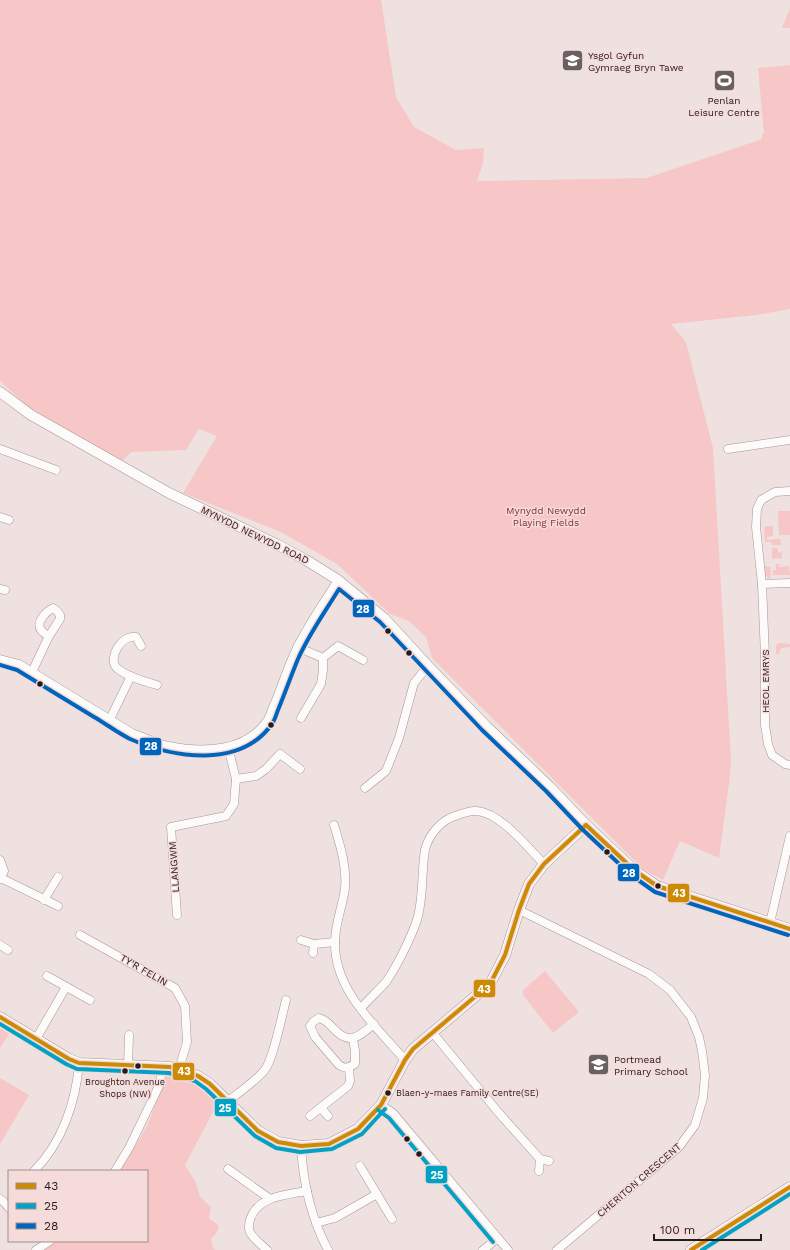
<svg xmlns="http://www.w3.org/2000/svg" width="790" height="1250" font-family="'Work Sans',sans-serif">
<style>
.green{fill:#f6c7c6}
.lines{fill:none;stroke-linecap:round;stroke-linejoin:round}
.minor-casing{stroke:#a39897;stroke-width:9}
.tertiary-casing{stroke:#a39897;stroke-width:11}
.minor{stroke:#fdfafa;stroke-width:8}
.tertiary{stroke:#fdfafa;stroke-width:10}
.bus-1-casing{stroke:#f5dbda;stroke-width:7}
.bus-2-casing{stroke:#f5dbda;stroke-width:7}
.bus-3-casing{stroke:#f5dbda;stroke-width:7}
.bus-1{stroke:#cd8a05;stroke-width:4}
.bus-2{stroke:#02a2c5;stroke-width:4}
.bus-3{stroke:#0065bd;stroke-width:4}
.bus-dot{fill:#241b1b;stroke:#f5dbda;stroke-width:1.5}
.labels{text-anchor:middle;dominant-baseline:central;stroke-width:3;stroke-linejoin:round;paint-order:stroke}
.bus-label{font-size:9px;fill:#241b1b;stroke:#f5dbda}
.poi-label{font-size:10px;fill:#241b1b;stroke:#f5dbda;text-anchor:start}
.park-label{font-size:10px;fill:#883237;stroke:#f5dbda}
.street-label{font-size:10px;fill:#241b1b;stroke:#f5dbda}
.line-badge{stroke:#f5dbda;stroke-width:1.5}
.badge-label{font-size:11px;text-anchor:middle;font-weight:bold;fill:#fff}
</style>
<rect width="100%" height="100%" fill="#efe1e0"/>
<g class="green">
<path d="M0 0H381L396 97 414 127 456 150 484 148 483 163 477 181 647 178 762 139V134H764L758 68 790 65V309L756 315 671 324 686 342 713 448 731 761 729 784 719 858 680 841 663 880 643 869 432 658 426 637 409 621 390 614 337 564 281 532 183 493 217 436 199 429 186 450 131 452 122 461 28 407 0 381Z"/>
<path d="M790 9V28H782Z"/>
<path d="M778 511H790V535H779Z"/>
<path d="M765 526H773V536L767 537V540L780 539 781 545H772L771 542H765L764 530Z"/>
<path d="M772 548H777L779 553 782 552V558L772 559Z"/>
<path d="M776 564H779V567L789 566 790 575H773V570H776Z"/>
<path d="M765 566 771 567 770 579 765 575Z"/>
<path d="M779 643 790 644V647L781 648 779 654H776V645Z"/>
<path d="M545 971 579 1012 553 1033 523 995V990Z"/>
<path d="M0 1028 9 1034 0 1048Z"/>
<path d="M167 1075C190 1074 209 1093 224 1108L214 1110 185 1165 196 1183 200 1197 211 1207 209 1218 219 1226 217 1232 211 1239 213 1248 216 1250H44L56 1241H147V1171H120L147 1126Z"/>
<path d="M0 1078 29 1095 0 1144Z"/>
</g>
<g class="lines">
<defs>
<g id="minor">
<path d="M0 449 56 470"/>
<path d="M728 449 790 440"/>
<path d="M790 491 775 492 761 500 757 509 756 527 762 584 765 656V725L768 744 772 755 785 764 790 765"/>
<path d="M0 517 9 520"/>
<path d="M762 584 790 583"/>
<path d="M0 589 5 590"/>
<path d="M141 646 136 637C122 634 108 657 116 667 124 676 146 682 157 685"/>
<path d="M297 647 323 658 338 646 363 660"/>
<path d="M0 659 19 664 132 733C144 737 157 744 169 746 202 753 246 752 267 721 270 717 271 712 273 707 282 688 287 667 297 648 308 625 324 603 338 580"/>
<path d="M32 672 49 636 60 619V615L57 611 53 608C47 611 35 622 41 630 43 633 47 635 49 636"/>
<path d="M301 718 321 684 323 670V658"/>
<path d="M110 719 131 676"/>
<path d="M236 779 256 776 266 769 280 754 300 769"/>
<path d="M365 788 386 771 399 738 414 683 428 666"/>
<path d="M334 825C340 845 347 866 345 888 343 905 335 923 335 942 334 991 376 1026 405 1060"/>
<path d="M0 860 4 871 0 879"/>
<path d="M1 878 58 906"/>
<path d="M44 900 58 877"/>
<path d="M519 910 649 974 670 990 691 1017 699 1037 702 1051 705 1075 703 1098 695 1125 679 1147 557 1250"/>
<path d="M177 915 171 827 226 816 234 804 236 779 228 747"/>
<path d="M770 923 790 836"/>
<path d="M80 935 175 988 185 1006 187 1042 179 1069"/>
<path d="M301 940 314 944 335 942"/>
<path d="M0 945 8 950"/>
<path d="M313 953 314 944"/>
<path d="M47 976 90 1000"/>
<path d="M361 1008C369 999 378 991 386 982 397 966 411 938 417 920 424 897 421 873 425 850 428 837 438 824 450 818 458 815 468 810 477 811 501 813 528 848 544 864"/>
<path d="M432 1032 498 1112 540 1159 549 1161"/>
<path d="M36 1039 66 987"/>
<path d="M353 1039 355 1051V1064C348 1068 345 1069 339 1065L315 1037 310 1026 314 1021 319 1018C325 1020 327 1022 332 1027 349 1046 357 1038 374 1024"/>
<path d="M128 1065 129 1035"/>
<path d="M228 1101C240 1092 254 1082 264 1071 273 1061 282 1015 286 1000"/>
<path d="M381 1105 393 1113 508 1250"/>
<path d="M321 1108 328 1116"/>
<path d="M310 1116 348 1086 350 1081 349 1068"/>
<path d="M301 1146C303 1182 311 1218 328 1250"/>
<path d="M360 1166 392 1219"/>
<path d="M228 1169 270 1199"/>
<path d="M34 1171C62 1143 76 1102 79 1063"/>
<path d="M115 1171 129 1148 159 1086 163 1067"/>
<path d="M539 1171 540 1159"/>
<path d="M0 1199 4 1202 9 1208"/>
<path d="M316 1223 335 1218 377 1194"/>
<path d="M36 1250 50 1241"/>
<path d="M267 1250C262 1245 253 1239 250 1232 248 1229 249 1224 250 1220 257 1196 286 1195 307 1191"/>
<path d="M483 1250 498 1238"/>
</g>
<g id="tertiary">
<path d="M0 392 31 415 169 493 278 545 306 560 338 580 384 618 428 666 486 726 550 787 586 825 634 870 657 886 790 929"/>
<path d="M0 1017 69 1059 79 1063 170 1067 198 1076 210 1084 258 1131 278 1142 301 1146 329 1144 358 1129 381 1105 405 1060 413 1049 490 984 505 955 519 910 529 884 544 864 586 825"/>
<path d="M691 1250 790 1187"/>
</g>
</defs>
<use href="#minor" class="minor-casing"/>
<use href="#tertiary" class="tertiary-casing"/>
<use href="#minor" class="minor"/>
<use href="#tertiary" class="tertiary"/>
<defs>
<g id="bus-1">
<path d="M586 825 634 870 657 886 790 929"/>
<path d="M0 1017 69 1059 79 1063 170 1067 198 1076 210 1084 258 1131 278 1142 301 1146 329 1144 358 1129 381 1105 405 1060 413 1049 490 984 505 955 519 910 529 884 544 864 586 825"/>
<path d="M691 1250 790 1187"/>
</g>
<g id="bus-2">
<path d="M0 1024 66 1064 77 1069 169 1073 195 1081 206 1089 255 1136 276 1148 300 1152 332 1149 362 1134 385 1109"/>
<path d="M378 1110 389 1118 493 1242"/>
<path d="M702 1250 790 1194"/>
</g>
<path id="bus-3" d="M0 665 17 670C42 685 68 701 94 717 106 724 118 733 130 739 174 758 240 769 272 724 275 720 276 715 278 710 285 693 291 676 298 659 309 634 325 612 339 589L380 622 482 730 546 791 582 829 631 875 655 892 788 935"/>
</defs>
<use href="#bus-1" class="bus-1-casing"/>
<use href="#bus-2" class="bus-2-casing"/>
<use href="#bus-3" class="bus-3-casing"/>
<use href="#bus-1" class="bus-1"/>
<use href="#bus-2" class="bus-2"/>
<use href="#bus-3" class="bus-3"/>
</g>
<defs>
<symbol id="school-square" viewBox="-11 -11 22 22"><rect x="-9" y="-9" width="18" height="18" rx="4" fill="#6b6060" stroke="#f5dbda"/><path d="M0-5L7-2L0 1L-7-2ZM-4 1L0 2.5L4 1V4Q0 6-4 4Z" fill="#fff"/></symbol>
<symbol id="stadium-square" viewBox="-11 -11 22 22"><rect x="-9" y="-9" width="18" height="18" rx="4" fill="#6b6060" stroke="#f5dbda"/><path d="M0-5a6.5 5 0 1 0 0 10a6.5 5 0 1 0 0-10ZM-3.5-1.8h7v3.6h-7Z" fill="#fff"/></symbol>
</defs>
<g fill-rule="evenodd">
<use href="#school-square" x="560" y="48" width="25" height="25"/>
<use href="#stadium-square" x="712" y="68" width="25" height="25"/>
<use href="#school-square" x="586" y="1052" width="25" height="25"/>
</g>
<g class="bus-dot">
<circle cx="388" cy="631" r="3.5"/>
<circle cx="409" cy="653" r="3.5"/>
<circle cx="40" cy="684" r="3.5"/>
<circle cx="271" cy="725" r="3.5"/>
<circle cx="607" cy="852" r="3.5"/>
<circle cx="658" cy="886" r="3.5"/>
<circle cx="138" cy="1066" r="3.5"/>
<circle cx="125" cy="1071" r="3.5"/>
<circle cx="388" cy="1093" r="3.5"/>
<circle cx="407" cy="1139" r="3.5"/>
<circle cx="419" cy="1154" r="3.5"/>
</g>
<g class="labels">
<g class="bus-label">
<text x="125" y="1082">Broughton Avenue<tspan x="125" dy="12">Shops (NW)</tspan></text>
<text x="396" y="1093" text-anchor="start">Blaen-y-maes Family Centre(SE)</text>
</g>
<g class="poi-label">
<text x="588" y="55">Ysgol Gyfun<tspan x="588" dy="12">Gymraeg Bryn Tawe</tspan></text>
<text x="724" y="100" text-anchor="middle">Penlan<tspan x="724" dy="12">Leisure Centre</tspan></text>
<text x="614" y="1059">Portmead<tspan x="614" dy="12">Primary School</tspan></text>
</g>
<g class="park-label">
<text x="546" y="510">Mynydd Newydd<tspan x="546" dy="12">Playing Fields</tspan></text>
</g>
<g class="street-label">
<text transform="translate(255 535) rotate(26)">MYNYDD NEWYDD ROAD</text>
<text transform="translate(765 681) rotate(-90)">HEOL EMRYS</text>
<text transform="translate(174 867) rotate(-94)">LLANGWM</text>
<text transform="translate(144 970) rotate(30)">TY'R FELIN</text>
<text transform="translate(639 1180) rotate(-41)">CHERITON CRESCENT</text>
</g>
</g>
<g class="line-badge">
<rect x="352" y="599" width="23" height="19" rx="4" fill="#0065bd"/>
<rect x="139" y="737" width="23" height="19" rx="4" fill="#0065bd"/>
<rect x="617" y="863" width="23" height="19" rx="4" fill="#0065bd"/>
<rect x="667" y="883" width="23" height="20" rx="4" fill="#cd8a05"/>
<rect x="473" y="979" width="23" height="19" rx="4" fill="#cd8a05"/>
<rect x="172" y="1062" width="23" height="19" rx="4" fill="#cd8a05"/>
<rect x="214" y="1098" width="23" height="19" rx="4" fill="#02a2c5"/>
<rect x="425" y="1165" width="23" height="19" rx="4" fill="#02a2c5"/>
</g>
<g class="badge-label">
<text x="363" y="613">28</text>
<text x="151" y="750">28</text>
<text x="629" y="877">28</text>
<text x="679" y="897">43</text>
<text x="484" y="993">43</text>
<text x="184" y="1075">43</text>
<text x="225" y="1112">25</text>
<text x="437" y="1179">25</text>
</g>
<rect x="8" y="1170" width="140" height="72" fill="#f5dbda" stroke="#a18e8e"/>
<rect x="16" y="1183" width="20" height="6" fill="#cd8a05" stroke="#a18e8e"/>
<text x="44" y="1190" font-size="12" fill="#241b1b">43</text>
<rect x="16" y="1203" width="20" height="6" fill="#02a2c5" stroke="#a18e8e"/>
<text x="44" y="1210" font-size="12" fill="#241b1b">25</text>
<rect x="16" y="1223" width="20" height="6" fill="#0065bd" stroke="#a18e8e"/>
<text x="44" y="1230" font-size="12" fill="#241b1b">28</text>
<path d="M654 1234v6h107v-6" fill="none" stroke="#241b1b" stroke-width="2"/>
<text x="660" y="1234" font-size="12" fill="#241b1b" stroke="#f5dbda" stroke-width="3" paint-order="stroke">100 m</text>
</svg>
